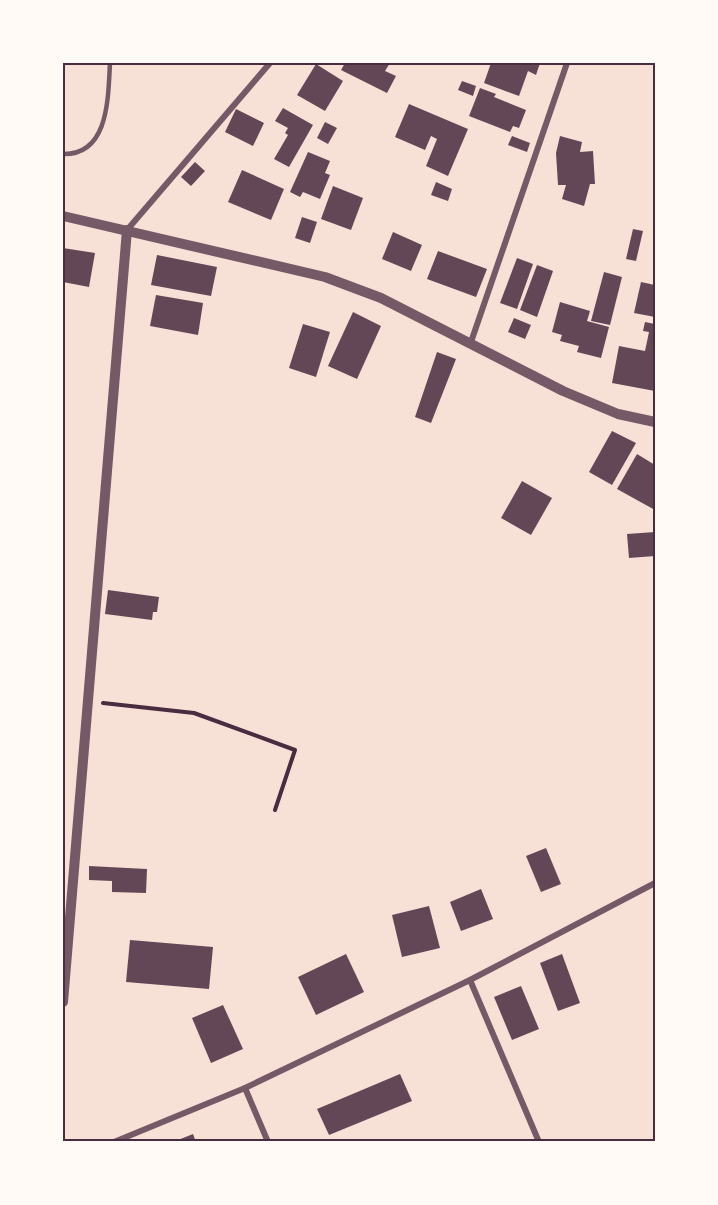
<svg xmlns="http://www.w3.org/2000/svg" width="718" height="1205" font-family="'Fira Sans Condensed',sans-serif">
<style>
.building{fill:#644757}
.lines{fill:none;stroke-linecap:round;stroke-linejoin:round}
.path{stroke:#4a2c40;stroke-width:4}
.service{stroke:#755966;stroke-width:4.5}
.minor{stroke:#755966;stroke-width:6}
.tertiary{stroke:#755966;stroke-width:10}
.neatline{fill:none;stroke:#4a2c40;stroke-width:2}
</style>
<rect width="100%" height="100%" fill="#f7e1d7"/>
<g class="building">
<path d="M345 63H390L385 71 396 76 387 93 341 70Z"/>
<path d="M491 63H540L536 75 528 71 519 96 484 83Z"/>
<path d="M316 64 343 81 325 111 297 95Z"/>
<path d="M462 81 476 86 473 96 458 90Z"/>
<path d="M480 88 496 94 494 97 526 110 519 128 513 126 510 132 469 116Z"/>
<path d="M409 104 468 129 448 176 426 166 437 139 431 136 425 150 395 137Z"/>
<path d="M283 108 313 125 289 167 274 159 288 135 285 133 288 128 275 121Z"/>
<path d="M236 109 264 123 253 146 225 132Z"/>
<path d="M325 122 337 128 328 144 317 138Z"/>
<path d="M512 136 530 143 527 152 508 145Z"/>
<path d="M560 136 582 142 580 152 593 151 595 184H590L584 206 562 199 566 185H558L556 153Z"/>
<path d="M308 152 330 161 325 173 330 175 320 199 303 192 300 197 290 192Z"/>
<path d="M195 162 205 171 191 186 181 177Z"/>
<path d="M242 170 284 189 271 220 228 202Z"/>
<path d="M436 182 452 189 448 201 431 195Z"/>
<path d="M333 186 363 198 351 230 321 219Z"/>
<path d="M302 217 317 222 310 243 295 238Z"/>
<path d="M633 229 643 231 636 261 626 259Z"/>
<path d="M393 232 422 245 411 271 382 259Z"/>
<path d="M63 248 95 253 89 287 63 282Z"/>
<path d="M438 251 487 269 476 297 427 279Z"/>
<path d="M157 255 217 267 211 296 151 285Z"/>
<path d="M517 258 533 264 517 309 500 303Z"/>
<path d="M537 265 553 271 537 317 520 310Z"/>
<path d="M604 272 622 277 610 325 591 321Z"/>
<path d="M641 282 655 285V317L634 313Z"/>
<path d="M156 295 203 303 198 335 150 326Z"/>
<path d="M560 302 590 311 587 321 609 327 601 358 577 352 579 346 560 341 562 335 552 332Z"/>
<path d="M353 312 381 326 357 379 328 366Z"/>
<path d="M514 318 531 325 525 339 508 332Z"/>
<path d="M645 322 655 324V391L612 383 619 346 645 351 649 332 643 331Z"/>
<path d="M303 324 330 332 316 377 289 368Z"/>
<path d="M437 352 456 359 431 423 415 417Z"/>
<path d="M612 431 636 443 612 485 589 472Z"/>
<path d="M637 454 655 465V510L617 489Z"/>
<path d="M522 481 552 498 531 535 501 518Z"/>
<path d="M655 532V556L629 558 627 534Z"/>
<path d="M108 590 159 597 157 612H153L152 620 105 614Z"/>
<path d="M546 848 561 884 541 892 526 856Z"/>
<path d="M89 866 147 869 146 893 112 892V881L89 880Z"/>
<path d="M481 889 493 919 461 931 450 902Z"/>
<path d="M429 906 440 948 402 957 392 915Z"/>
<path d="M130 940 213 947 209 989 126 982Z"/>
<path d="M346 954 364 992 316 1015 298 977Z"/>
<path d="M562 954 580 1003 558 1011 540 963Z"/>
<path d="M521 986 539 1029 512 1040 494 997Z"/>
<path d="M223 1005 243 1049 211 1063 192 1018Z"/>
<path d="M400 1074 412 1101 329 1135 317 1109Z"/>
<path d="M193 1134 196 1142H173Z"/>
</g>
<g class="lines">
<path class="path" d="M103 703 194 713 295 750 275 810"/>
<path class="service" d="M63 154C109 155 108 98 110 63"/>
<g class="minor">
<path d="M127 230 270 63"/>
<path d="M471 342 567 63"/>
<path d="M470 980 539 1142"/>
<path d="M245 1088 268 1142"/>
<path d="M114 1142 245 1088 470 980 655 883"/>
</g>
<g class="tertiary">
<path d="M63 216 325 277 381 298 563 391 618 414 655 422"/>
<path d="M63 1002 127 230"/>
</g>
</g>
<rect width="718" height="1205" fill="none" stroke="#fffaf5" stroke-width="129"/>
<rect x="64" y="64" width="590" height="1076" class="neatline"/>
</svg>
